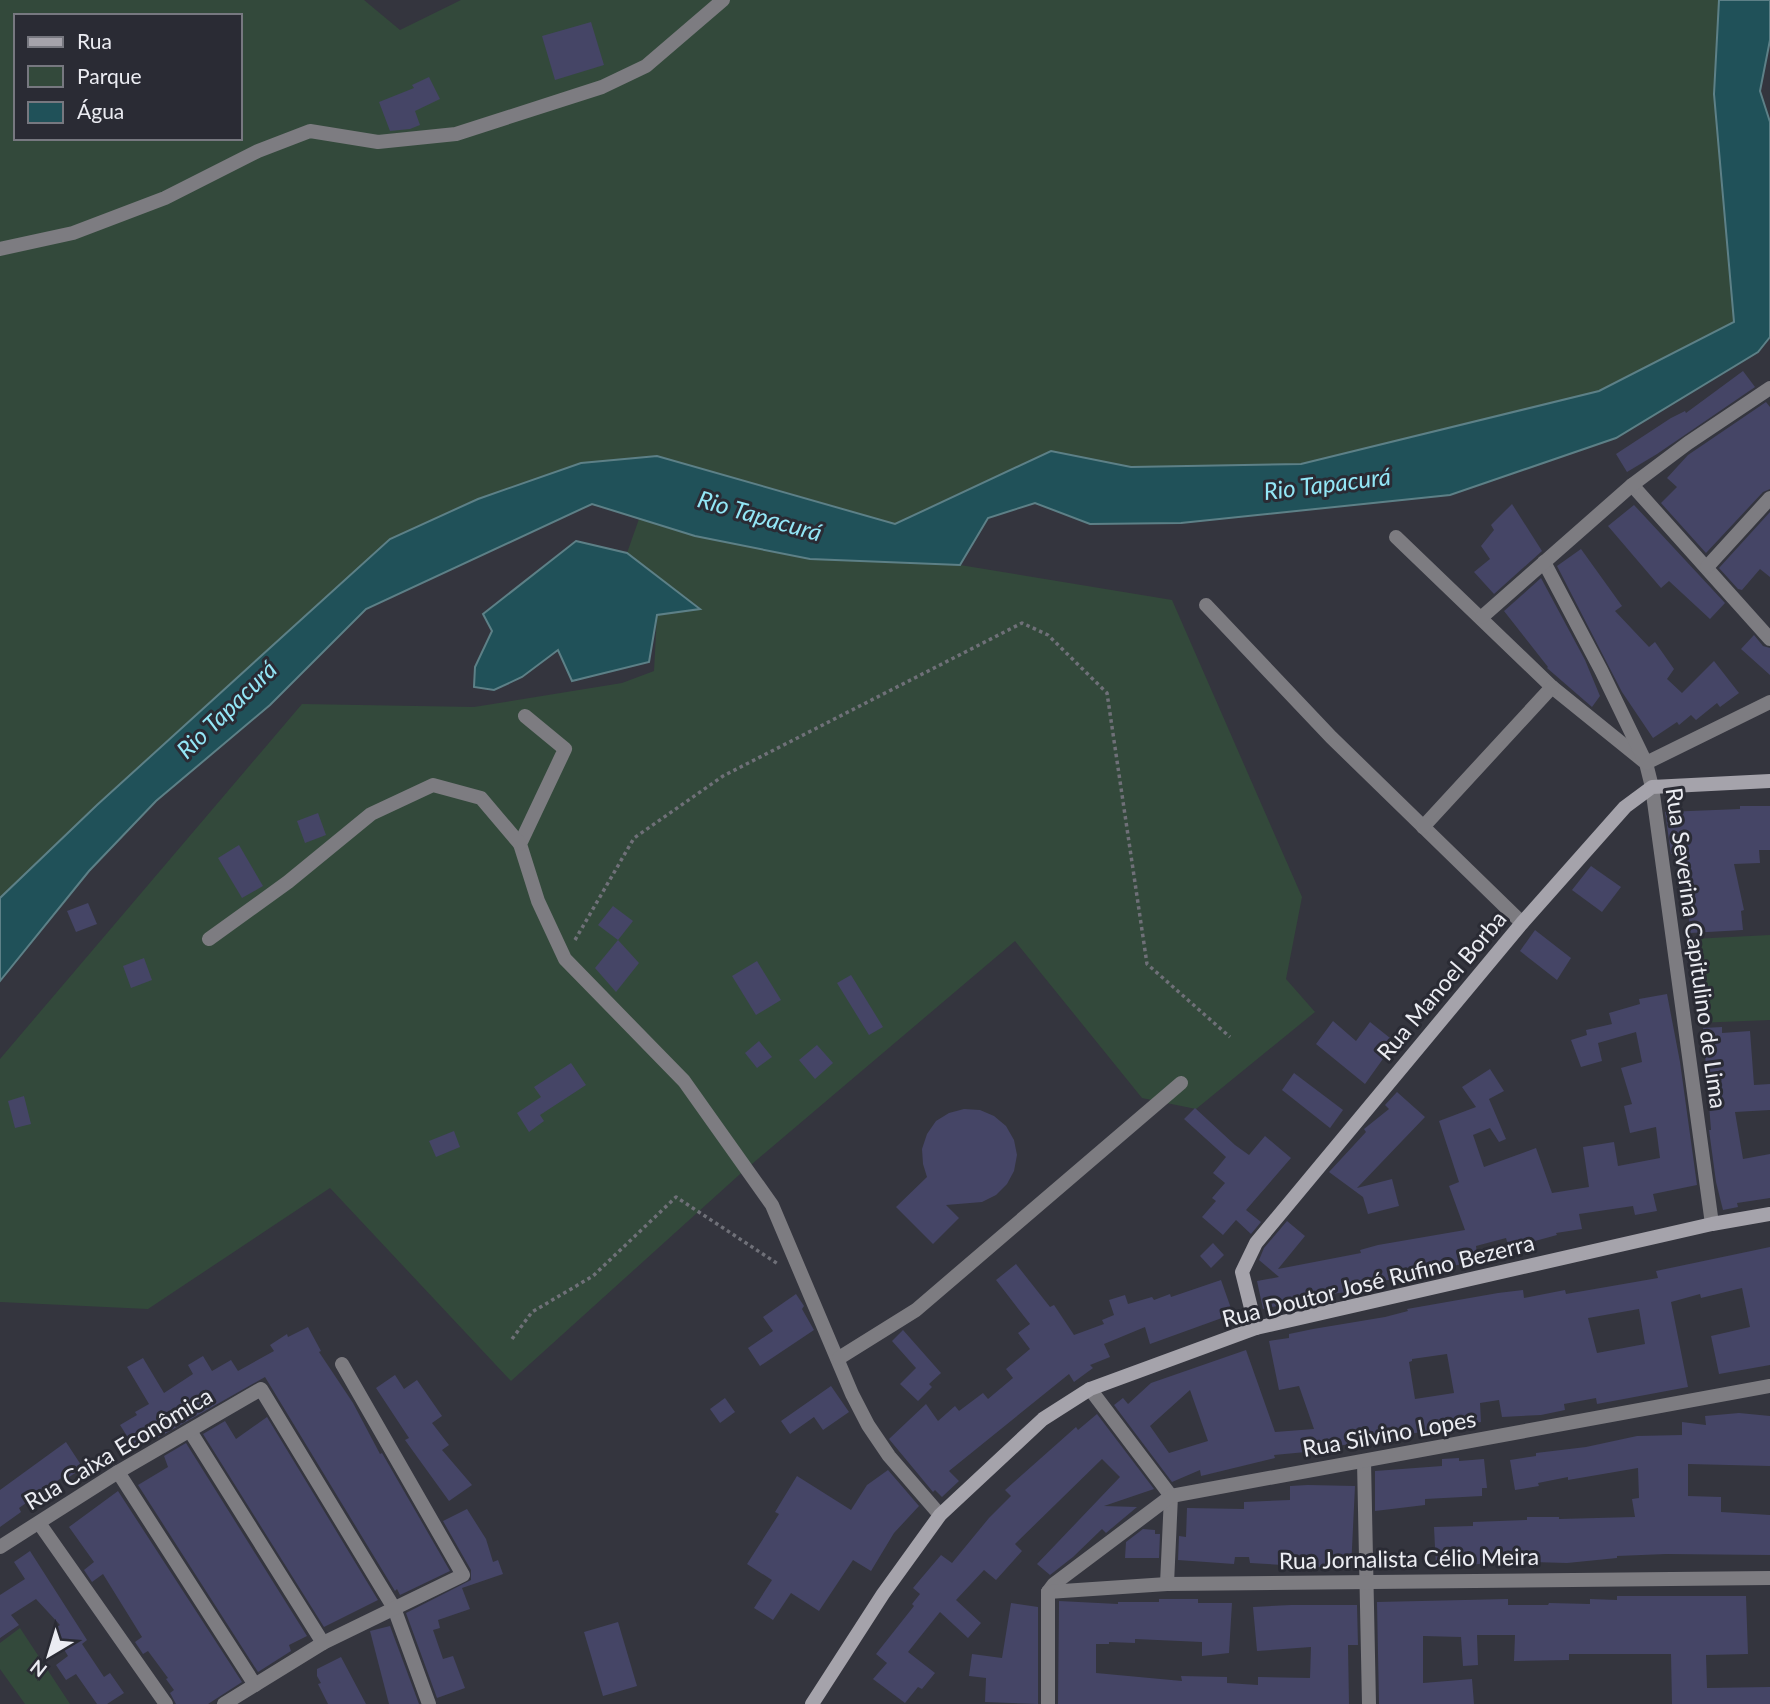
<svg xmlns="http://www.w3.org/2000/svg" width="1770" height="1704" font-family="Lato,sans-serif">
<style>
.green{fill:#33493b;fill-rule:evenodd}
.water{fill:#205159;stroke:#5d8087;stroke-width:2}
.building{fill:#454566;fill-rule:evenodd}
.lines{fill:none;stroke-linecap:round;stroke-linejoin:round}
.path{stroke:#6f7078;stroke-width:3.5;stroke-dasharray:3.5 3.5;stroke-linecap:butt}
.street{stroke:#7d7c81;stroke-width:14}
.secondary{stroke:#a5a3ab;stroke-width:14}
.labels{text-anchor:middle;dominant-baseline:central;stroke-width:6;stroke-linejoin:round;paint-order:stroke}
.street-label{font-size:23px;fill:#ebecf2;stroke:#2a2b34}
.water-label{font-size:24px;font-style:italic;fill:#93e6f6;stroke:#2a2b34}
</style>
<rect width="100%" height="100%" fill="#34353e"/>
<g class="green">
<path d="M0 0H364L400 30 461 0H1722L1734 322 1599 391 1301 464 1131 467 1051 451 895 524 772 488 478 499 0 898ZM16 16H240V138H16Z"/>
<path d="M639 519 817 559 960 565 1172 600 1302 897 1286 979 1315 1012 1196 1109 1142 1098 1015 941 739 1175 511 1381 330 1188 148 1309 0 1302V1059L302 704 474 707 622 683 654 671 657 615 700 608 627 553Z"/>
<path d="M1770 935V1020L1696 1023 1692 939Z"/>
<path d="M20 1628 70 1704H25L0 1669V1643Z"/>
</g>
<g class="water">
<path d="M1719 0H1770V40L1760 91 1770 122V337L1758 352 1616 438 1450 495 1181 523 1090 524 1035 503 988 518 960 565 810 559 695 536 592 504 366 609 270 705 156 801 89 871 0 981V898L97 805 390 539 478 499 581 463 657 456 895 524 1051 451 1131 467 1301 464 1599 391 1734 322 1714 94Z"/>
<path d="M576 541 627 553 700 609 657 615 649 662 572 681 558 650 522 677 494 690 474 687 475 667 492 631 483 614Z"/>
</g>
<g class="building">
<path d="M591 22 604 65 555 80 542 36Z"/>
<path d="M429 77 440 99 415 111 420 125 410 129 390 131 379 102 414 88 412 85Z"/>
<path d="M1743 371 1755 387 1657 454 1627 472 1616 454 1671 418 1685 411 1686 413Z"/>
<path d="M1766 402 1770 407V489L1763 492 1706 553 1661 503 1677 487 1667 478 1688 455Z"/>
<path d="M1512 504 1542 551 1494 594 1474 572 1490 559 1481 546 1494 530 1491 525Z"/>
<path d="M1634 505 1725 603 1710 619 1669 581 1661 588 1608 526Z"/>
<path d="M1770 512V577L1760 569 1742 590 1738 589 1719 568Z"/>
<path d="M1581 549 1622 606 1615 611 1649 647 1655 642 1674 669 1667 679 1682 693 1714 661 1739 693 1720 707 1717 703 1696 720 1691 715 1679 725 1677 722 1653 738 1622 692 1557 566Z"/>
<path d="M1541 578 1585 660 1600 696 1592 707 1547 668 1548 667 1504 611Z"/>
<path d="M1754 635 1763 646 1770 648V675L1741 649Z"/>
<path d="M1740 806H1770V850H1759L1760 863 1734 864 1744 910 1741 911 1743 930 1690 933 1687 893H1683L1681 854H1671L1665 812 1740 809Z"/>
<path d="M318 813 326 835 305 843 297 821Z"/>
<path d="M239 845 263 886 242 898 218 858Z"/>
<path d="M1591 866 1621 887 1602 912 1572 890Z"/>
<path d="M88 903 97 924 76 932 67 911Z"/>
<path d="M613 906 633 921 618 940 598 925Z"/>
<path d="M1535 930 1571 958 1557 980 1520 951Z"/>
<path d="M618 940 639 963 616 992 595 968Z"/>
<path d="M144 958 152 980 131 988 123 966Z"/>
<path d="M757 961 781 1000 756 1015 732 976Z"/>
<path d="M851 975 883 1027 869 1035 837 983Z"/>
<path d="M1667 994 1680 1062 1697 1185 1653 1194 1657 1211 1635 1215 1633 1206 1579 1214 1582 1229 1556 1233 1557 1235 1509 1248 1506 1238 1476 1246 1478 1261 1442 1268V1271L1346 1287 1347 1292 1300 1298 1281 1302 1282 1305 1263 1309 1257 1281 1279 1277 1259 1260 1264 1248 1287 1221 1305 1236 1278 1269 1361 1253 1360 1250 1378 1245 1465 1230 1449 1186 1459 1182 1439 1121 1476 1107 1462 1087 1490 1069 1504 1091 1489 1099 1506 1139 1499 1142 1490 1128 1473 1135 1484 1167 1536 1148 1552 1193 1589 1187 1583 1147 1614 1142 1618 1166 1660 1158 1656 1127 1630 1133 1624 1106 1632 1104 1621 1068 1642 1062 1636 1032 1598 1043 1602 1061 1581 1067 1571 1040 1587 1035 1586 1030 1612 1024 1609 1013 1640 1004 1639 999Z"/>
<path d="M1333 1021 1356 1041 1370 1022 1395 1042 1365 1084 1316 1044Z"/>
<path d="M1722 1027V1033L1750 1031 1754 1085 1770 1084V1110L1735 1112 1743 1159 1770 1154V1198L1737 1203 1738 1207 1723 1210 1716 1182 1709 1130H1711L1703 1028Z"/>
<path d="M759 1041 772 1057 757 1068 745 1053Z"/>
<path d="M817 1045 833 1063 815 1079 799 1060Z"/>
<path d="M571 1063 586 1085 540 1115 544 1121 529 1132 517 1113 541 1097 534 1087Z"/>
<path d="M1294 1073 1343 1110 1330 1128 1282 1090Z"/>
<path d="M1397 1092 1425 1117 1357 1188 1392 1179 1399 1206 1368 1214 1363 1197 1329 1172 1366 1132 1364 1129 1389 1109 1385 1105Z"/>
<path d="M24 1096 31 1124 15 1128 8 1101Z"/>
<path d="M1195 1108 1235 1145 1249 1155 1265 1136 1291 1158 1246 1210 1261 1222 1251 1234 1236 1220 1223 1235 1202 1217 1216 1201 1212 1198 1225 1183 1213 1173 1226 1157 1184 1119Z"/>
<path d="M964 1109 980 1110 994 1116 1006 1126 1014 1140 1017 1155 1014 1171 1007 1184 996 1195 982 1202 946 1205 959 1218 933 1244 896 1207 927 1177 923 1164 922 1149 927 1134 936 1121 949 1113Z"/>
<path d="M454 1131 460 1147 436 1157 429 1141Z"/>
<path d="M1213 1243 1224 1255 1211 1268 1200 1256Z"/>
<path d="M1770 1247V1365L1719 1374 1711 1336 1750 1327 1742 1288 1701 1298 1700 1294 1671 1302 1688 1387 1597 1404 1596 1398 1564 1404 1565 1410 1541 1415 1502 1417 1499 1400 1480 1403 1481 1422 1338 1446V1449L1274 1455 1275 1458 1201 1476 1200 1470 1172 1482 1114 1405 1123 1398 1128 1404 1151 1383 1246 1350 1275 1432 1314 1429 1299 1386 1279 1390 1269 1341 1289 1338V1334L1313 1329 1385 1317 1408 1311 1407 1309 1498 1293 1523 1290 1524 1298 1565 1290 1566 1294 1658 1278 1656 1271ZM1639 1309 1645 1344 1597 1353 1588 1318ZM1447 1354 1454 1393 1415 1399 1409 1362 1412 1361V1359ZM1190 1390 1208 1441 1169 1453 1150 1426Z"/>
<path d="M1016 1264 1050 1307 1054 1305 1074 1335 1104 1324 1102 1320 1114 1315 1109 1300 1125 1295 1128 1304 1152 1297 1154 1300 1170 1294 1171 1297 1221 1280 1233 1314 1150 1344 1145 1327 1104 1344 1110 1357 1090 1365 1093 1368 1074 1382 1069 1374 949 1471 959 1481 942 1497 935 1490 933 1492 889 1439 926 1404 938 1421 955 1406 959 1411 983 1393 988 1399 1013 1378 1006 1369 1030 1349 1018 1333 1030 1324 996 1280Z"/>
<path d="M796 1294 804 1306 802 1309 814 1330 760 1366 748 1348 773 1331 763 1317Z"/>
<path d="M308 1327 321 1351 319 1352 353 1403 380 1454 382 1453 450 1571 400 1595 397 1589 395 1591 265 1377 154 1440 151 1437 134 1447 120 1425 137 1415 135 1412 149 1404 127 1367 143 1358 164 1393 193 1374 188 1365 203 1356 212 1371 231 1360 238 1371 274 1351 270 1345 287 1334 288 1337Z"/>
<path d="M903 1330 941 1373 929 1384 932 1387 918 1401 900 1384 916 1368 892 1341Z"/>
<path d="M395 1375 404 1389 417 1380 442 1416 432 1423 449 1445 442 1450 472 1485 449 1501 405 1440 409 1438 376 1388Z"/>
<path d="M831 1386 849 1412 823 1430 814 1417 790 1434 781 1421Z"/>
<path d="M725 1398 735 1412 720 1423 710 1409Z"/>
<path d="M1739 1413 1770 1416V1466L1688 1464V1496L1721 1497V1512L1770 1515V1555L1666 1554 1617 1556V1558L1567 1563 1493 1561V1563L1436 1567 1434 1527 1473 1526V1522L1527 1520V1517H1559V1519L1635 1517 1632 1499 1639 1498 1638 1468 1568 1480V1477L1538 1483 1539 1486 1515 1490 1510 1460 1536 1456V1453L1586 1447 1637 1436 1682 1435V1422L1706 1425 1705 1416Z"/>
<path d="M1097 1414 1154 1489 1104 1506 1137 1507 1106 1533 1102 1529 1073 1557 1050 1575 1037 1564 1120 1477 1102 1459 1015 1544 1022 1551 996 1580 984 1570 956 1600 981 1623 968 1638 940 1612 908 1652 935 1673 922 1689 918 1687 905 1703 873 1679 887 1663 876 1654 914 1606 912 1604 920 1594 913 1588 941 1555 952 1563 989 1518 1011 1496 1005 1490 1076 1427 1078 1430Z"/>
<path d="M267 1417 378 1600 324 1627 203 1434 225 1421 236 1439Z"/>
<path d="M66 1442 83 1468 66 1479 64 1476 19 1508 21 1512 0 1527V1490Z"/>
<path d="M186 1443 307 1636 289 1645 291 1651 258 1672 138 1485 168 1467 164 1456Z"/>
<path d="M1459 1458V1461L1484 1459 1487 1488H1482V1496L1425 1499V1505L1375 1511V1471L1442 1466V1459Z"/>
<path d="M888 1470 919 1506 894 1533 871 1571 853 1560 819 1611 791 1593 773 1620 754 1608 772 1580 747 1564 779 1514 775 1512 797 1476 851 1510 867 1485Z"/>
<path d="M1308 1485 1355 1486 1351 1569 1250 1563 1249 1557H1235L1234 1564 1178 1560 1179 1536 1186 1537 1187 1508 1244 1509V1502L1290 1500V1486Z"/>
<path d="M118 1491 242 1682 208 1704H176L170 1693 174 1690 166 1679 168 1678 148 1651 143 1654 135 1642 142 1637 103 1574 92 1582 84 1570 94 1562 69 1527Z"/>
<path d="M467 1509 486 1539 493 1562 498 1560 503 1574 462 1588 470 1609 438 1620 440 1628 433 1630 443 1659 453 1656 465 1688 437 1698 406 1613 471 1580V1570L443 1521Z"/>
<path d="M1143 1529 1155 1530V1534H1160L1159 1558H1125L1126 1542Z"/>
<path d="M30 1551 87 1640 82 1644 104 1677 110 1673 124 1693 107 1704H97L76 1674 66 1680 56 1665 68 1656 52 1630 60 1625 36 1599 11 1615 19 1625 0 1638V1595L25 1579 14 1562Z"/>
<path d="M1617 1596H1746L1748 1654 1706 1655 1707 1688 1770 1687V1704H1672L1671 1654H1569V1660L1514 1661 1515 1635H1477L1478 1665 1463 1666 1461 1637 1423 1636V1683L1472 1679 1474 1704H1379L1377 1602 1508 1599V1605H1548L1549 1603 1590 1604V1599L1617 1600Z"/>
<path d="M1159 1599H1198V1603H1232L1229 1653 1202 1656V1642L1135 1639V1643L1109 1642V1644H1096V1673L1182 1681 1181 1676 1227 1677V1683L1258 1685V1677L1310 1678 1311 1647 1257 1651 1253 1607 1291 1605H1357L1358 1645H1348L1349 1704H1058L1059 1601 1118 1604V1602H1159Z"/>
<path d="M1011 1603 1038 1607V1704L985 1702 986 1678 969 1676 972 1654 1002 1658Z"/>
<path d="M618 1622 637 1686 603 1696 584 1632Z"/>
<path d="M390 1626 419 1704H389L370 1631Z"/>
<path d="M341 1657 366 1704H328L318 1684 321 1683 317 1676V1669Z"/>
</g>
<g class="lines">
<g class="path">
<path d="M575 940 634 838 723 776 1022 623 1048 635 1107 693 1147 964 1230 1037"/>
<path d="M512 1339 532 1312 593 1276 676 1197 778 1264"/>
</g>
<g class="street">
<path d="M0 249 73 233 165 198 258 151 310 131 378 142 456 134 602 87 646 66 723 0"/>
<path d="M1632 485 1770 639"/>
<path d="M1396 537 1552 687 1646 763 1652 787 1712 1224"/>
<path d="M1544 562 1601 670 1646 763 1770 702"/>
<path d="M1707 567 1770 498"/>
<path d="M1206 605 1331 737 1522 923"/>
<path d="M1482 617 1632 485 1688 443 1770 388"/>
<path d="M525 716 565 749 520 844 538 901 565 959 684 1081 772 1205 852 1394 868 1425 889 1456 940 1515"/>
<path d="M1423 827 1552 687"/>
<path d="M209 939 288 882 371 814 433 785 481 798 520 844"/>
<path d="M839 1358 916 1310 1181 1083"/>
<path d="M1090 1389 1171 1496 1167 1584"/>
<path d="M190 1431 323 1643"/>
<path d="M1364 1461 1369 1704"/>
<path d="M118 1472 255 1685"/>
<path d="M39 1523 166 1704"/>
<path d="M0 1547 118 1472 261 1389 394 1608 429 1704"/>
<path d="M1048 1592 1054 1584 1171 1496 1770 1386"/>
<path d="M1048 1592 1167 1584 1770 1578"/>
<path d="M224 1704 323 1643 463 1575 342 1364"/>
<path d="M1048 1704V1592"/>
</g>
<g class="secondary">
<path d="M1256 1328 1242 1272 1256 1243 1522 923 1625 807 1652 787 1770 781"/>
<path d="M812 1704 883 1594 940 1515 1043 1419 1090 1389 1256 1328 1712 1224 1770 1214"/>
</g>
</g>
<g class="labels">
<g class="street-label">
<text transform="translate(1697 948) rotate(82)">Rua Severina Capitulino de Lima</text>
<text transform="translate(1441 985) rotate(-50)">Rua Manoel Borba</text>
<text transform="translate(1378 1280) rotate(-14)">Rua Doutor José Rufino Bezerra</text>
<text transform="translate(1389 1433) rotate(-10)">Rua Silvino Lopes</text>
<text transform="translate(118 1448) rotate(-31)">Rua Caixa Econômica</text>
<text transform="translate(1409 1558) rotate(-1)">Rua Jornalista Célio Meira</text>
</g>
<g class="water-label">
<text transform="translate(1327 483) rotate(-7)">Rio Tapacurá</text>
<text transform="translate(760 515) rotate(16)">Rio Tapacurá</text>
<text transform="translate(226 709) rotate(-44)">Rio Tapacurá</text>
</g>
</g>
<rect x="14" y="14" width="228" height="126" fill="#2a2b34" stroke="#777880" stroke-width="2"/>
<rect x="28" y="37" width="35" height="10" fill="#a5a3ab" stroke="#777880" stroke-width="2"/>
<text x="77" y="49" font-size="21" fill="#ebecf2">Rua</text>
<rect x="28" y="66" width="35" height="21" fill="#33493b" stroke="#777880" stroke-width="2"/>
<text x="77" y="84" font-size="21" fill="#ebecf2">Parque</text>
<rect x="28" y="102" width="35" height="21" fill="#205159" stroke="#777880" stroke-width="2"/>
<text x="77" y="119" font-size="21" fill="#ebecf2">Água</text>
<g transform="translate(49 1655) rotate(218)" stroke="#2a2b34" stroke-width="5" paint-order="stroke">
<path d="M0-5L12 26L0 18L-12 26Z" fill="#ebecf2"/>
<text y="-10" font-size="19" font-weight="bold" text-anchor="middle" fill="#ebecf2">N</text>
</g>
</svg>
